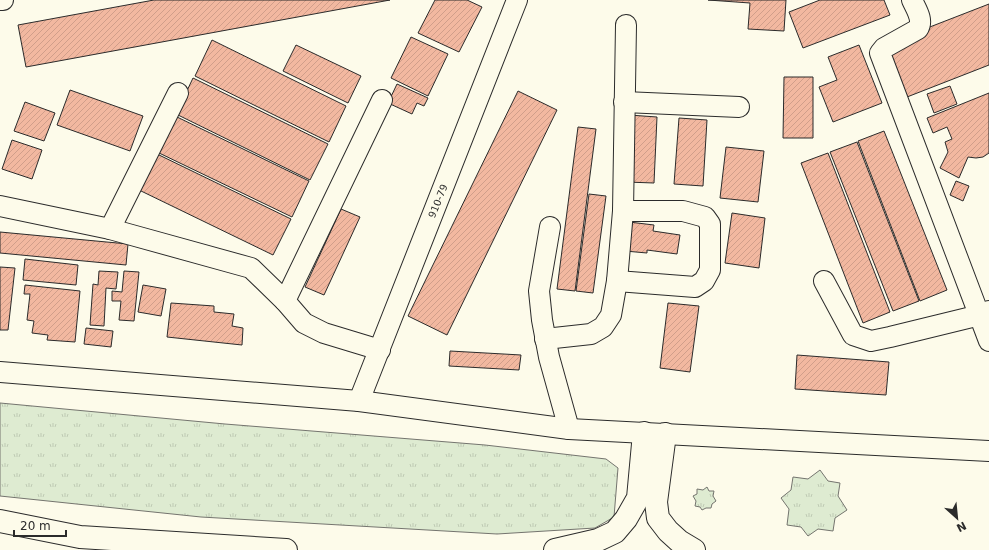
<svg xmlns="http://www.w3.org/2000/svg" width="989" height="550" font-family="'DejaVu Sans',sans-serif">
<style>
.grass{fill:url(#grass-tufts);stroke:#74746e}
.building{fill:url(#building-hatch);stroke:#2b2b2b}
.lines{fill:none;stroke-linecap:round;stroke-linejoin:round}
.minor-casing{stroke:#2b2b2b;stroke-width:22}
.highway-casing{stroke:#2b2b2b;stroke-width:24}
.minor{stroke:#fdfbea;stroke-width:20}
.highway{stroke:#fdfbea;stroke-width:22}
.labels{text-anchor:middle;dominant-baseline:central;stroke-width:3;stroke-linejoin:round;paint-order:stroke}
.street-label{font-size:10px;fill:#2b2b2b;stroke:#fdfbea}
</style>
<defs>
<pattern id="grass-tufts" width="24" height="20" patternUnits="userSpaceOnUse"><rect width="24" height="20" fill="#deebd1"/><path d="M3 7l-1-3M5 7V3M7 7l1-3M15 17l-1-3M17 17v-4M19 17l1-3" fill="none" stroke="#bfcab4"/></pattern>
<pattern id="building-hatch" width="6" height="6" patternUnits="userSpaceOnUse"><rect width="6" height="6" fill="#f2b8a0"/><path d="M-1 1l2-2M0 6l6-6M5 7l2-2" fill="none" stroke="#d09e8a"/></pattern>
</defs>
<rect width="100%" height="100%" fill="#fdfbea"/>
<g class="grass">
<path d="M0 403 225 424 485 445 606 459 618 468 614 517 595 528 497 534 201 517 0 496Z"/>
<path d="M820 470 828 481 840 483 838 496 847 510 835 518 833 531 818 529 808 536 801 527 787 525 789 509 781 498 791 490 793 477 808 479Z"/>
<path d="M707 487 709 491H714L713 496 716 501 712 504 711 508H706L702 510 700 507 695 506 696 501 693 496 697 494V489L703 490Z"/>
</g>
<g class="building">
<path d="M154 0H390L26 67 18 25Z"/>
<path d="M435 0H467L482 7 459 52 418 33Z"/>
<path d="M708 0H786L784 31 748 29 750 3Z"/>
<path d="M820 0H884L890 15 803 48 789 12Z"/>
<path d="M989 4V65L907 97 886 44Z"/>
<path d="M411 37 448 54 428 96 391 78Z"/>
<path d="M212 40 346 106 329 142 195 76Z"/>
<path d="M296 45 361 76 348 103 283 71Z"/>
<path d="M859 45 882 103 833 122 819 87 837 80 828 57Z"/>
<path d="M784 77H813V138H783Z"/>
<path d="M193 78 328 144 310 180 176 114Z"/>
<path d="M397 84 428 98 424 106 417 103 412 114 388 103Z"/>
<path d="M950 86 957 104 934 113 927 94Z"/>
<path d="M70 90 143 116 130 151 57 125Z"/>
<path d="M518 91 557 110 447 335 408 316Z"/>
<path d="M989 93V153L983 157 976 158 968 157 959 178 940 168 948 152 945 142 952 139 947 127 933 133 927 118Z"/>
<path d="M25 102 55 113 44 141 14 131Z"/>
<path d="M629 115 657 117 654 183 626 182Z"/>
<path d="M175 116 309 181 292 217 157 152Z"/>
<path d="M679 118 707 120 703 186 674 184Z"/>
<path d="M578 127 596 129 575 291 557 289Z"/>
<path d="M884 131 947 290 920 301 858 141Z"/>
<path d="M12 140 42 150 32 179 2 169Z"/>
<path d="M857 142 919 301 893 311 830 152Z"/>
<path d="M726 147 764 151 758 202 720 198Z"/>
<path d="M828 153 890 312 863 323 801 163Z"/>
<path d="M157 154 291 219 273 255 139 190Z"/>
<path d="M956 181 969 186 963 201 950 195Z"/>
<path d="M589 194 606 196 593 293 576 291Z"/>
<path d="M341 209 360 217 324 295 305 287Z"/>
<path d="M732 213 765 218 759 268 725 263Z"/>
<path d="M629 222 654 225 653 231 680 235 677 254 647 250V253L625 251Z"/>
<path d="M0 232 128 244 126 265 0 253Z"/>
<path d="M25 259 78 265 76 285 23 280Z"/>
<path d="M0 267 15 268 8 330H0Z"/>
<path d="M99 271 118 272 116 289 106 288 104 326 90 325 93 284 98 285Z"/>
<path d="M124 271 139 272 134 321 119 320 121 301H112V291L122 292Z"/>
<path d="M25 285 80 291 75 342 47 340 48 335 32 333 34 321 27 320 30 294H24Z"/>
<path d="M143 285 166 289 161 316 138 312Z"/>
<path d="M171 303 214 306V312L234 314 232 326 243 328 242 345 167 337Z"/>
<path d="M668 303 699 306 690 372 660 368Z"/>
<path d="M86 328 113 331 111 347 84 344Z"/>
<path d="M450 351 521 355 519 370 449 366Z"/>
<path d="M797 355 889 362 886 395 795 389Z"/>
</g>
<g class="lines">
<defs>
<g id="minor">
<path d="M0 0H3"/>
<path d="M912 0C916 9 924 20 918 29L884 48 880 53 989 341"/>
<path d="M624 102 739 107"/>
<path d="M0 206 110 229 251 268 285 301 304 323 324 333 380 350"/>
<path d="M550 227 539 291 542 320 549 357 569 429"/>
<path d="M110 229 178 93"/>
<path d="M617 281 695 287 704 281 710 270V224L705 217 683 211H623"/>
<path d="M824 281 853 335 871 341 890 337 980 315 989 311"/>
<path d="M285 301 382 100"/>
<path d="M545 339 591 334 603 327 611 315 617 281 623 211 626 25"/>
<path d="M0 372 359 401 569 429 989 451"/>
<path d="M359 401 517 0"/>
</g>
<g id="highway">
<path d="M665 434 656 502 658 518 668 531 679 541 694 550"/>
<path d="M0 521 80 537 286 550"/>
<path d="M555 550 598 540 615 532 626 519 638 498 644 433"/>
</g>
</defs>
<use href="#minor" class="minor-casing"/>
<use href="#highway" class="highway-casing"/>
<use href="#minor" class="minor"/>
<use href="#highway" class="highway"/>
</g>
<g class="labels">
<g class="street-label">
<text transform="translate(438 201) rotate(-68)">910-79</text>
</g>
</g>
<g transform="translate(957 518) rotate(153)" stroke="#fdfbea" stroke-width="3" paint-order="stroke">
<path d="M0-3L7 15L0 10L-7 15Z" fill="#2b2b2b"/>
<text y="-6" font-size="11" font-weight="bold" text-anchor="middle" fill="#2b2b2b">N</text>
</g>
<path d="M14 530v6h52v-6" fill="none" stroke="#2b2b2b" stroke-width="2"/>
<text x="20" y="530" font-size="12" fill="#2b2b2b" stroke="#fdfbea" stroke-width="3" paint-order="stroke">20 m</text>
</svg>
